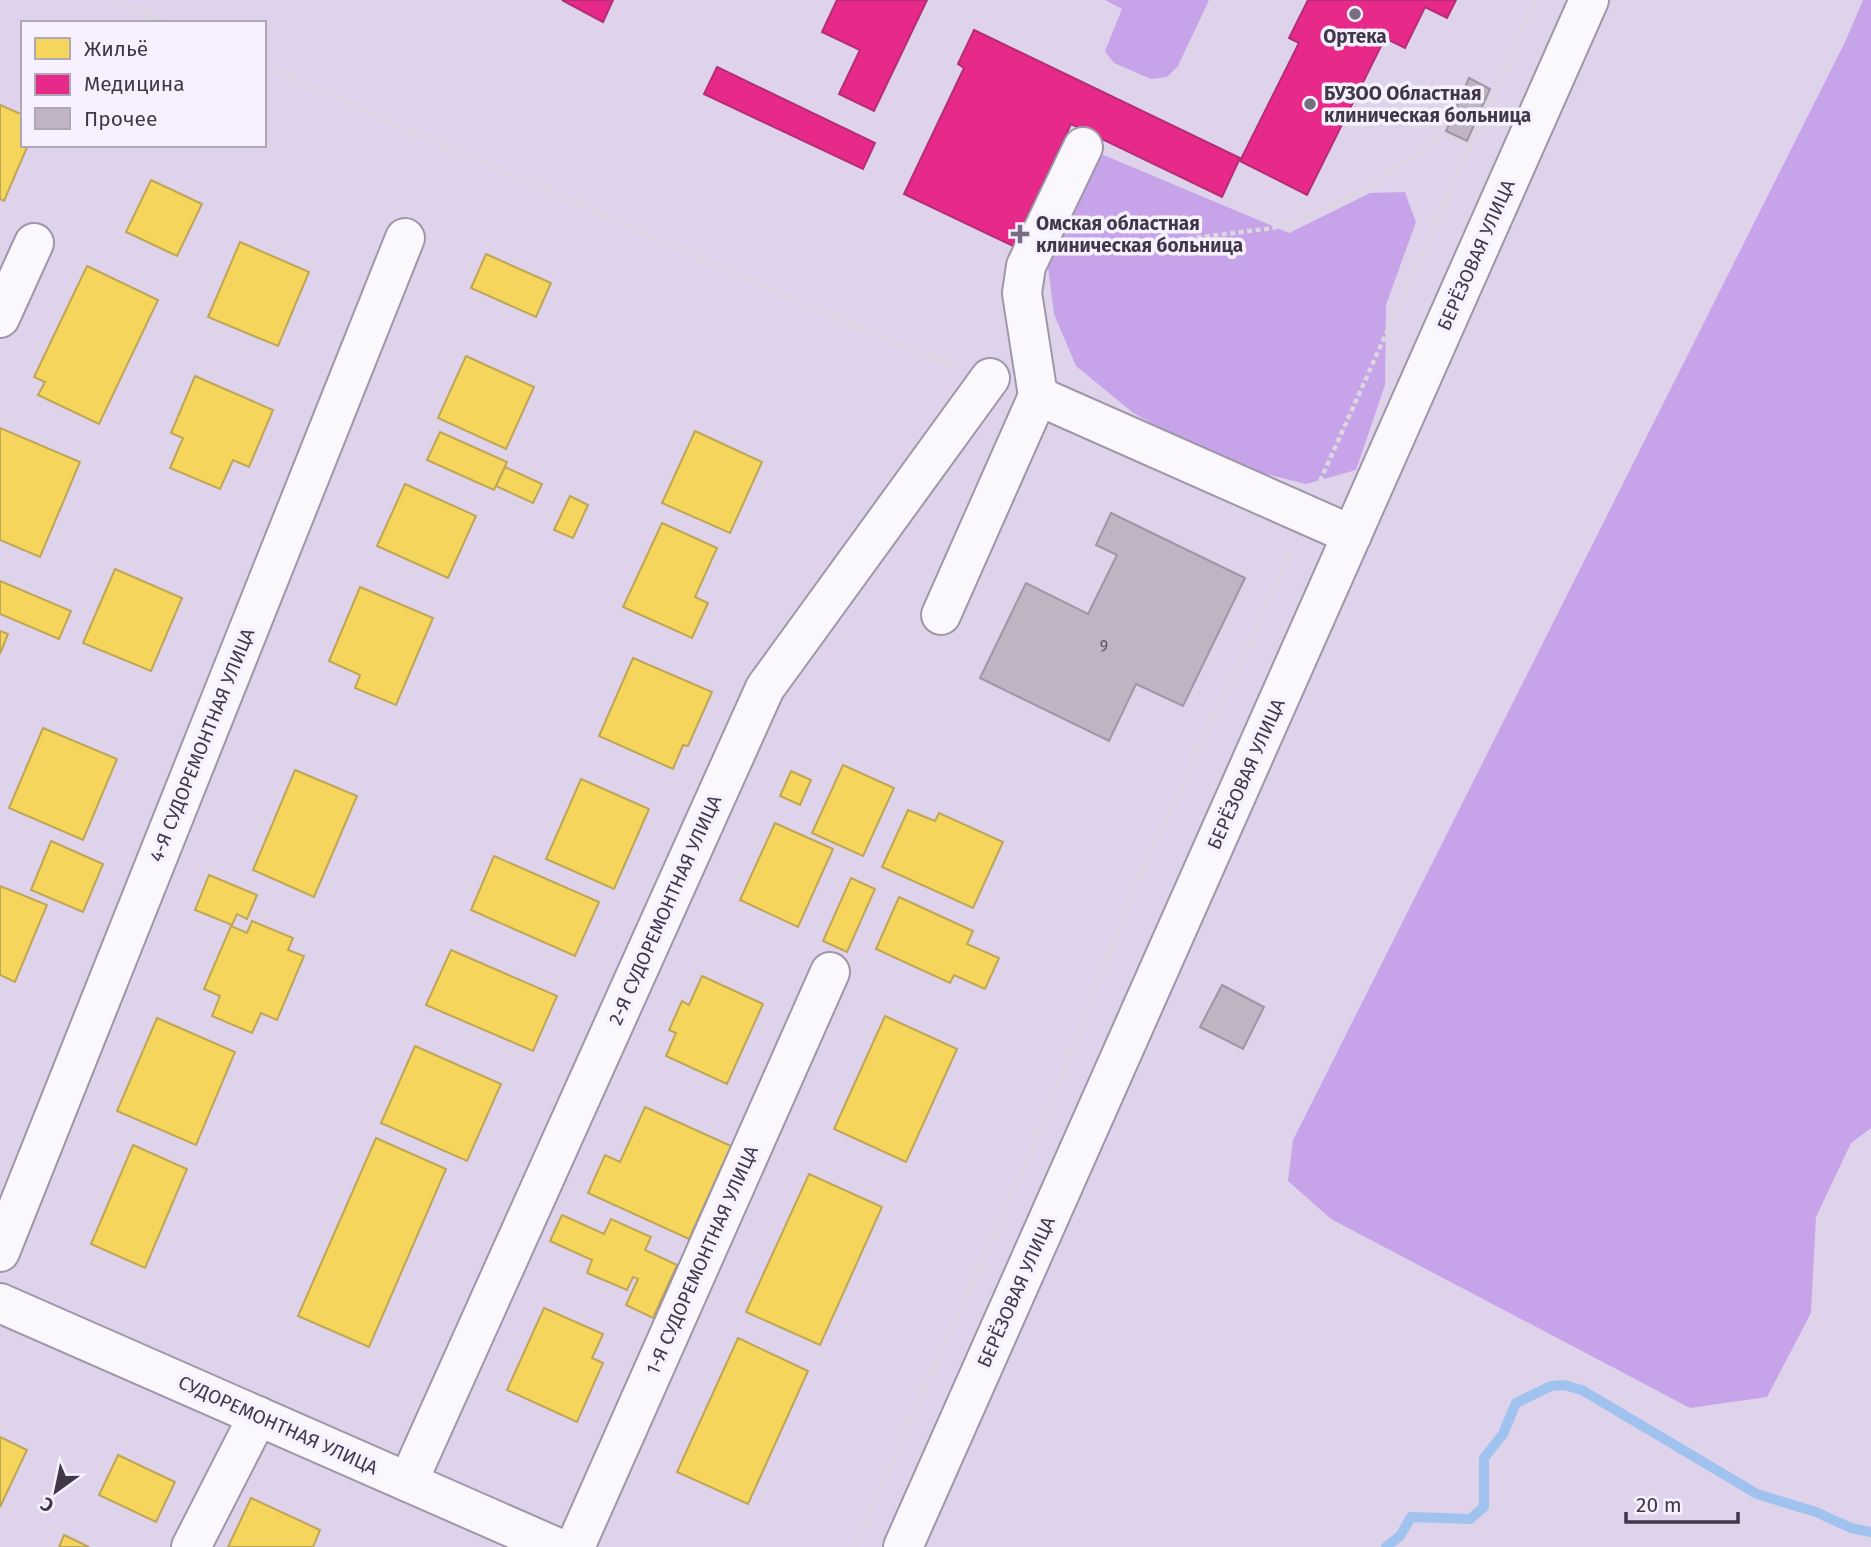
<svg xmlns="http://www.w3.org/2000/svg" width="1871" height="1547" font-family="'Fira Sans',sans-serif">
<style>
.forest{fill:#c7a4e9}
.homes{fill:#f6d55c;stroke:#bfa656;stroke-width:2}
.health{fill:#e7298a;stroke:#b52d76;stroke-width:2}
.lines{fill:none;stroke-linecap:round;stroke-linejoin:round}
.stream{stroke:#9fc2ee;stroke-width:10}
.building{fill:#bfb3c4;stroke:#a094a5;stroke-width:2}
.minor-casing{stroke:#9f96a8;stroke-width:42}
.major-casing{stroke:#9f96a8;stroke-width:42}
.path{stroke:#dbd7de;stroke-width:4.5;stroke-dasharray:5 3.5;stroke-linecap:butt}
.minor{stroke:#faf8fc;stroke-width:38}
.major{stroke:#faf8fc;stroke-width:38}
.poi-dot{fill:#786e82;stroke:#f7f1ff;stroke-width:2.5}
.labels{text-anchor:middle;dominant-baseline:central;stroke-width:7;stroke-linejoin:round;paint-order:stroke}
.number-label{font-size:16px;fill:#605668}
.poi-label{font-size:19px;font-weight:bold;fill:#403749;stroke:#f7f1ff;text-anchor:start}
.street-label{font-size:19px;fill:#403749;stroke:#f7f1ff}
</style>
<rect width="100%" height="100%" fill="#dfd3eb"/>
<g class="forest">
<path d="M1105 0H1209L1178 66 1167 77 1151 79 1114 63 1105 51 1122 9Z"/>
<path d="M1863 0H1871V1128L1851 1143 1816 1217 1811 1313 1767 1397 1690 1408 1331 1219 1288 1181 1293 1140 1845 42Z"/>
<path d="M1094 151 1289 233 1370 193 1405 192 1416 222 1386 305 1385 385 1356 470 1306 484 1242 468 1188 445 1132 412 1076 366 1054 314 1048 267Z"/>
</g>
<g class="homes">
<path d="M0 105 23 115V145H28L4 201 0 199Z"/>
<path d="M151 180 202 204 177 256 126 232Z"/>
<path d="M240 242 309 272 278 346 208 317Z"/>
<path d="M486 254 551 283 536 317 471 288Z"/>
<path d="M87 266 158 300 99 424 38 395 45 382 34 377Z"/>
<path d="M466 356 534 387 506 449 438 418Z"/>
<path d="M195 376 273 410 249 467 233 460 220 489 170 468 183 438 171 433Z"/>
<path d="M0 428 80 462 40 557 0 540Z"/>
<path d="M695 431 762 462 730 533 662 503Z"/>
<path d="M440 432 507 462 494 490 427 460Z"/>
<path d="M505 467 542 484 533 503 496 486Z"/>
<path d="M405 484 476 516 448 578 377 546Z"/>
<path d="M570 496 588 505 573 538 554 530Z"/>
<path d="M662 523 717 548 695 597 708 603 692 638 623 607Z"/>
<path d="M115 569 182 598 151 671 83 643Z"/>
<path d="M0 581 71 611 59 639 0 614Z"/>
<path d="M360 587 433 618 396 705 355 688 360 675 329 661Z"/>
<path d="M0 631 8 634 0 654Z"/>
<path d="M633 658 712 692 688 746 683 745 673 769 599 736Z"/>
<path d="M43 728 117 759 83 840 9 808Z"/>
<path d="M843 765 894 788 863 856 812 833Z"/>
<path d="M295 770 357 796 314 897 253 870Z"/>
<path d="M791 771 811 780 800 805 780 796Z"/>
<path d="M581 779 649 809 614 889 546 859Z"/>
<path d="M908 810 935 821 939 813 1003 842 973 908 882 867Z"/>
<path d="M775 823 833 849 798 927 740 900Z"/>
<path d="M51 841 103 864 83 912 31 890Z"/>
<path d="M494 856 599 902 575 956 471 910Z"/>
<path d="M209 875 257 895 247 919 237 914 232 925 195 910Z"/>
<path d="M851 878 875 889 847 952 823 941Z"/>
<path d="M0 886 47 905 15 982 0 975Z"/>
<path d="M899 897 973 931 967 944 999 958 985 989 954 975 950 983 876 949Z"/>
<path d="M252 921 293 938 288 950 304 956 277 1020 261 1013 252 1033 212 1016 220 996 204 989 231 926 247 933Z"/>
<path d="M451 950 557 996 533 1051 426 1005Z"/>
<path d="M702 976 763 1004 727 1084 666 1056 676 1033 669 1030 682 1001 689 1005Z"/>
<path d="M885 1016 957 1049 906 1162 834 1129Z"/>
<path d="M157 1018 235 1052 196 1145 117 1111Z"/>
<path d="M415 1046 501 1084 467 1161 381 1123Z"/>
<path d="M645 1107 731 1146 689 1239 588 1193 605 1155 620 1162Z"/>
<path d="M376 1138 446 1169 369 1347 298 1316Z"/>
<path d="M133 1145 187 1169 145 1268 91 1244Z"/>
<path d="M809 1174 882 1207 820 1345 746 1312Z"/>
<path d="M562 1215 604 1234 611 1219 651 1237 645 1250 677 1265 653 1318 626 1305 638 1279 633 1277 627 1290 587 1273 592 1260 550 1241Z"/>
<path d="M544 1308 603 1334 592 1358 603 1363 577 1422 507 1390Z"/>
<path d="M738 1338 808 1371 748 1504 677 1472Z"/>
<path d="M0 1437 27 1450 0 1507Z"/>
<path d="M118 1455 175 1482 156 1522 99 1495Z"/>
<path d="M251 1498 320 1530 313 1547H228Z"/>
<path d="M64 1535 89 1547H59Z"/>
</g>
<g class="health">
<path d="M562 0H613L603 22Z"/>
<path d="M837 0H927L874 111 839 94 860 50 822 32Z"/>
<path d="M1308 0H1456L1447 18 1425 7 1405 48 1385 38 1307 195 1240 161 1299 43 1289 38Z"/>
<path d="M974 30 1240 158 1222 197 1071 124 1013 246 904 194 964 68 958 64Z"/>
<path d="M717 67 875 143 863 169 704 94Z"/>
</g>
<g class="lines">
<path class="stream" d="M1386 1547 1400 1536 1411 1517 1470 1519 1484 1507V1458L1503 1434 1516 1403 1551 1386 1564 1385 1582 1390 1757 1494 1816 1512 1851 1528 1871 1532"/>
</g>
<g class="building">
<path d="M1469 78 1490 89 1467 141 1446 131Z"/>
<path d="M1111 513 1245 578 1183 706 1136 684 1109 741 980 678 1026 583 1088 614 1117 555 1096 545Z"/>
<path d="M1222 985 1264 1007 1243 1049 1200 1027Z"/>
</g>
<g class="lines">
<defs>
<g id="minor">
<path d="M0 318 34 243"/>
<path d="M1038 396 1022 293 1026 266 1083 147"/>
<path d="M941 615 1038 396 1352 535"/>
<path d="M0 1252 405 238"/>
<path d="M0 1303 556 1547"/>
<path d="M408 1482 765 688 990 378"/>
<path d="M191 1547 258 1416"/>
<path d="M575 1547 830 972"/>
</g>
<path id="major" d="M903 1547 1589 0"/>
</defs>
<use href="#minor" class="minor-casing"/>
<use href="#major" class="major-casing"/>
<g class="path">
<path d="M114 0 166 23"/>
<path d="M264 66 886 340 954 365"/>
<path d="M1078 247 1139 245 1273 228 1315 213 1362 191 1444 135 1470 146"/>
<path d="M1320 481 1536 0"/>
<path d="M854 1547 1046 1118 1135 886 1292 551"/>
</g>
<use href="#minor" class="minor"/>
<use href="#major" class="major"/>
</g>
<g class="poi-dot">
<circle cx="1355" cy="14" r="7"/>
<circle cx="1310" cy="104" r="7"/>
<path d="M1016.5 223.5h7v7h7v7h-7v7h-7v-7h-7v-7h7z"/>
</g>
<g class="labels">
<g class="number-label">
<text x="1104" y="646">9</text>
</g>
<g class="poi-label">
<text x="1355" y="36" text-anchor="middle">Ортека</text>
<text x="1324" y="93">БУЗОО Областная<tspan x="1324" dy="22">клиническая больница</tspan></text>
<text x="1036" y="223">Омская областная<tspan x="1036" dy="22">клиническая больница</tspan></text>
</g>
<g class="street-label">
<text transform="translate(1476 255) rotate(-66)">БЕРЁЗОВАЯ УЛИЦА</text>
<text transform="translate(202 745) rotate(-68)">4-Я СУДОРЕМОНТНАЯ УЛИЦА</text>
<text transform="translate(1246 774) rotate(-66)">БЕРЁЗОВАЯ УЛИЦА</text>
<text transform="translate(665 910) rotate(-66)">2-Я СУДОРЕМОНТНАЯ УЛИЦА</text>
<text transform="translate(702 1260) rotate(-66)">1-Я СУДОРЕМОНТНАЯ УЛИЦА</text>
<text transform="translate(1016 1292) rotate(-66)">БЕРЁЗОВАЯ УЛИЦА</text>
<text transform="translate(278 1425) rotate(24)">СУДОРЕМОНТНАЯ УЛИЦА</text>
</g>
</g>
<rect x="21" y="21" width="245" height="126" fill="#f7f1ff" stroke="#aea7b6" stroke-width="2"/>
<rect x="35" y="38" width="35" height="21" fill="#f6d55c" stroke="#aea7b6" stroke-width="2"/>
<text x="84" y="56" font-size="21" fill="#403749">Жильё</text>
<rect x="35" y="74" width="35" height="21" fill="#e7298a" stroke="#aea7b6" stroke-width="2"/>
<text x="84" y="91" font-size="21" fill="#403749">Медицина</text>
<rect x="35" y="108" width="35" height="21" fill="#bfb3c4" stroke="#aea7b6" stroke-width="2"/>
<text x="84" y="126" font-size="21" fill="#403749">Прочее</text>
<g transform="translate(56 1491) rotate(213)" stroke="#f7f1ff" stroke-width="5" paint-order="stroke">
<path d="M0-5L12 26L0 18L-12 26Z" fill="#403749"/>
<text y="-10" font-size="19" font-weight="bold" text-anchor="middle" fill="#403749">С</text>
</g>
<path d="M1626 1512v10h112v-10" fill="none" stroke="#403749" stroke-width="3.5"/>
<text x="1636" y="1512" font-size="21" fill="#403749" stroke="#f7f1ff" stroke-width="5" paint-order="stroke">20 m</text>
</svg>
